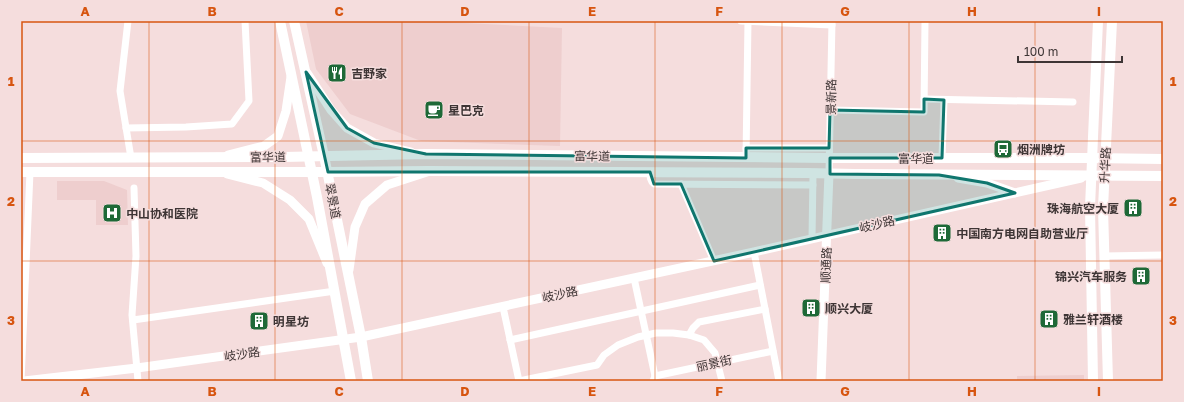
<svg xmlns="http://www.w3.org/2000/svg" width="1184" height="402" font-family="'Golos Text','Noto Sans SC',sans-serif">
<style>
.built{fill:#eecece}
.lines{fill:none;stroke-linecap:round;stroke-linejoin:round}
.minor{stroke:#fff;stroke-width:7}
.tertiary{stroke:#fff;stroke-width:9}
.secondary{stroke:#fff;stroke-width:10}
.marked{fill:#0f766e;fill-opacity:0.2;stroke:#0f766e;stroke-width:3;stroke-linejoin:round}
.grid{fill:none;stroke:#d75510;stroke-width:1;stroke-opacity:0.55}
.labels{text-anchor:middle;dominant-baseline:central;stroke-width:3;stroke-linejoin:round;paint-order:stroke}
.poi-label{font-size:12px;font-weight:bold;fill:#3e3535;stroke:#f5dddd;text-anchor:start}
.street-label{font-size:12px;fill:#3e3535;stroke:#f5dddd}
.neatline{fill:none;stroke:#d75510;stroke-width:1.5}
.grid-label{font-size:13px;text-anchor:middle;font-weight:bold;fill:#d75510}
</style>
<rect width="100%" height="100%" fill="#f5dddd"/>
<g class="built">
<path d="M306 21H425L562 28 560 146 421 141 350 114 316 69Z"/>
<path d="M57 181H104L127 190 128 225H96V200H57Z"/>
<path d="M1084 375V381H1017V376Z"/>
</g>
<g class="lines">
<g class="minor">
<path d="M128 21 120 91 131 158"/>
<path d="M741 21 832 25"/>
<path d="M924 99 1073 102"/>
<path d="M830 110 924 112 925 21"/>
<path d="M126 128 186 127 232 124 249 101 245 21"/>
<path d="M746 148H829"/>
<path d="M746 158 748 21"/>
<path d="M942 158 944 100"/>
<path d="M650 172C650 177 650 181 654 184L813 185"/>
<path d="M829 173 832 21"/>
<path d="M681 184 714 261"/>
<path d="M134 188 136 256 132 315 138 381"/>
<path d="M812 239 813 173"/>
<path d="M754 252 779 381"/>
<path d="M1104 256 1163 255"/>
<path d="M634 278 655 376"/>
<path d="M503 307 519 381"/>
<path d="M133 320 335 291"/>
<path d="M689 335 693 328 699 322 765 309"/>
<path d="M510 340 760 285"/>
<path d="M21 381 30 172"/>
<path d="M519 381 597 365 604 355 618 345 638 337 656 333H673L689 335 704 340 715 353 722 381"/>
<path d="M653 381 655 376 773 351"/>
</g>
<g class="tertiary">
<path d="M307 73 331 110 347 128 374 143 411 152"/>
<path d="M228 155 264 146 278 136 286 111 291 77"/>
<path d="M227 174 263 183 290 200 309 219 327 263"/>
<path d="M958 178 987 183 1015 193"/>
<path d="M349 270 355 227 365 204 387 185 427 172"/>
<path d="M24 381 137 368 361 337 754 252 1081 178"/>
<path d="M821 381 829 173"/>
</g>
<g class="secondary">
<path d="M280 21 317 197 351 381"/>
<path d="M294 21 324 156 361 337 368 381"/>
<path d="M21 158 283 157 426 154 829 158H1091L1163 159"/>
<path d="M21 172H328L429 171 807 173 855 174 1163 176"/>
<path d="M1093 381 1090 207 1098 21"/>
<path d="M1108 381 1103 208 1112 21"/>
</g>
</g>
<path class="marked" d="M306 72 347 128 374 143 426 154 746 158V148H829L830 110 924 112V99L944 100 942 158H830V174L939 175 987 183 1015 193 714 261 681 184H654L650 172H328Z"/>
<path class="grid" d="M149 21V381M275 21V381M402 21V381M529 21V381M655 21V381M782 21V381M909 21V381M1035 21V381M21 141H1163M21 261H1163"/>
<defs>
<symbol id="restaurant-square" viewBox="-11 -11 22 22"><rect x="-9" y="-9" width="18" height="18" rx="4" fill="#1e6937" stroke="#f5dddd"/><path d="M-5-6h1v4h1v-4h1v4h1v-4h1v5L-1.5 .5V6h-2V.5L-5-1ZM5-6V6H3V1.5H1.5Q1.5-4 5-6Z" fill="#fff"/></symbol>
<symbol id="cafe-square" viewBox="-11 -11 22 22"><rect x="-9" y="-9" width="18" height="18" rx="4" fill="#1e6937" stroke="#f5dddd"/><path d="M-5.5-4.5H6V0H3Q3 3.5 0 3.5H-2.5Q-5.5 3.5-5.5 0ZM3-3.2v2h1.7v-2ZM-6 4.5H4V6H-6Z" fill="#fff"/></symbol>
<symbol id="bus-square" viewBox="-11 -11 22 22"><rect x="-9" y="-9" width="18" height="18" rx="4" fill="#1e6937" stroke="#f5dddd"/><path d="M-5-6H5V4H4V6H2V4H-2V6H-4V4H-5ZM-3.5-4V0h7V-4ZM-3.5 1.2v1.5H-2V1.2ZM2 1.2v1.5H3.5V1.2Z" fill="#fff"/></symbol>
<symbol id="building-square" viewBox="-11 -11 22 22"><rect x="-9" y="-9" width="18" height="18" rx="4" fill="#1e6937" stroke="#f5dddd"/><path d="M-4-6H4V6H1V3H-1V6H-4ZM-2.5-4.3h1.7v1.8h-1.7ZM.8-4.3h1.7v1.8H.8ZM-2.5-1h1.7V.8h-1.7ZM.8-1h1.7V.8H.8Z" fill="#fff"/></symbol>
<symbol id="hospital-square" viewBox="-11 -11 22 22"><rect x="-9" y="-9" width="18" height="18" rx="4" fill="#1e6937" stroke="#f5dddd"/><path d="M-5-5h3v3.5h4V-5h3V5h-3V1.5h-4V5h-3Z" fill="#fff"/></symbol>
</defs>
<g fill-rule="evenodd">
<use href="#restaurant-square" x="326" y="62" width="22" height="22"/>
<use href="#cafe-square" x="423" y="99" width="22" height="22"/>
<use href="#bus-square" x="992" y="138" width="22" height="22"/>
<use href="#building-square" x="1122" y="197" width="22" height="22"/>
<use href="#hospital-square" x="101" y="202" width="22" height="22"/>
<use href="#building-square" x="931" y="222" width="22" height="22"/>
<use href="#building-square" x="1130" y="265" width="22" height="22"/>
<use href="#building-square" x="800" y="297" width="22" height="22"/>
<use href="#building-square" x="1038" y="308" width="22" height="22"/>
<use href="#building-square" x="248" y="310" width="22" height="22"/>
</g>
<g class="labels">
<g class="poi-label">
<text x="351" y="73">吉野家</text>
<text x="448" y="110">星巴克</text>
<text x="1017" y="149">烟洲牌坊</text>
<text x="1119" y="208" text-anchor="end">珠海航空大厦</text>
<text x="126" y="213">中山协和医院</text>
<text x="956" y="233">中国南方电网自助营业厅</text>
<text x="1127" y="276" text-anchor="end">锦兴汽车服务</text>
<text x="825" y="308">顺兴大厦</text>
<text x="1063" y="319">雅兰轩酒楼</text>
<text x="273" y="321">明星坊</text>
</g>
<g class="street-label">
<text transform="translate(831 97) rotate(-89)">景新路</text>
<text transform="translate(592 156) rotate(1)">富华道</text>
<text transform="translate(268 157) rotate(-1)">富华道</text>
<text x="916" y="158">富华道</text>
<text transform="translate(1105 165) rotate(-87)">升华路</text>
<text transform="translate(333 201) rotate(79)">翠景道</text>
<text transform="translate(877 224) rotate(-13)">岐沙路</text>
<text transform="translate(826 265) rotate(-88)">顺通路</text>
<text transform="translate(560 294) rotate(-12)">岐沙路</text>
<text transform="translate(242 354) rotate(-8)">岐沙路</text>
<text transform="translate(714 363) rotate(-12)">丽景街</text>
</g>
</g>
<rect width="1184" height="402" fill="none" stroke="#f5dddd" stroke-width="44"/>
<path d="M1018 56v6h104v-6" fill="none" stroke="#3e3535" stroke-width="2"/>
<text x="1024" y="56" font-size="12" fill="#3e3535" stroke="#f5dddd" stroke-width="3" paint-order="stroke">100 m</text>
<rect x="22" y="22" width="1140" height="358" class="neatline"/>
<g class="grid-label">
<text x="85" y="16">A</text>
<text x="212" y="16">B</text>
<text x="339" y="16">C</text>
<text x="465" y="16">D</text>
<text x="592" y="16">E</text>
<text x="719" y="16">F</text>
<text x="845" y="16">G</text>
<text x="972" y="16">H</text>
<text x="1099" y="16">I</text>
<text x="11" y="86">1</text>
<text x="1173" y="86">1</text>
<text x="11" y="206">2</text>
<text x="1173" y="206">2</text>
<text x="11" y="325">3</text>
<text x="1173" y="325">3</text>
<text x="85" y="396">A</text>
<text x="212" y="396">B</text>
<text x="339" y="396">C</text>
<text x="465" y="396">D</text>
<text x="592" y="396">E</text>
<text x="719" y="396">F</text>
<text x="845" y="396">G</text>
<text x="972" y="396">H</text>
<text x="1099" y="396">I</text>
</g>
</svg>
